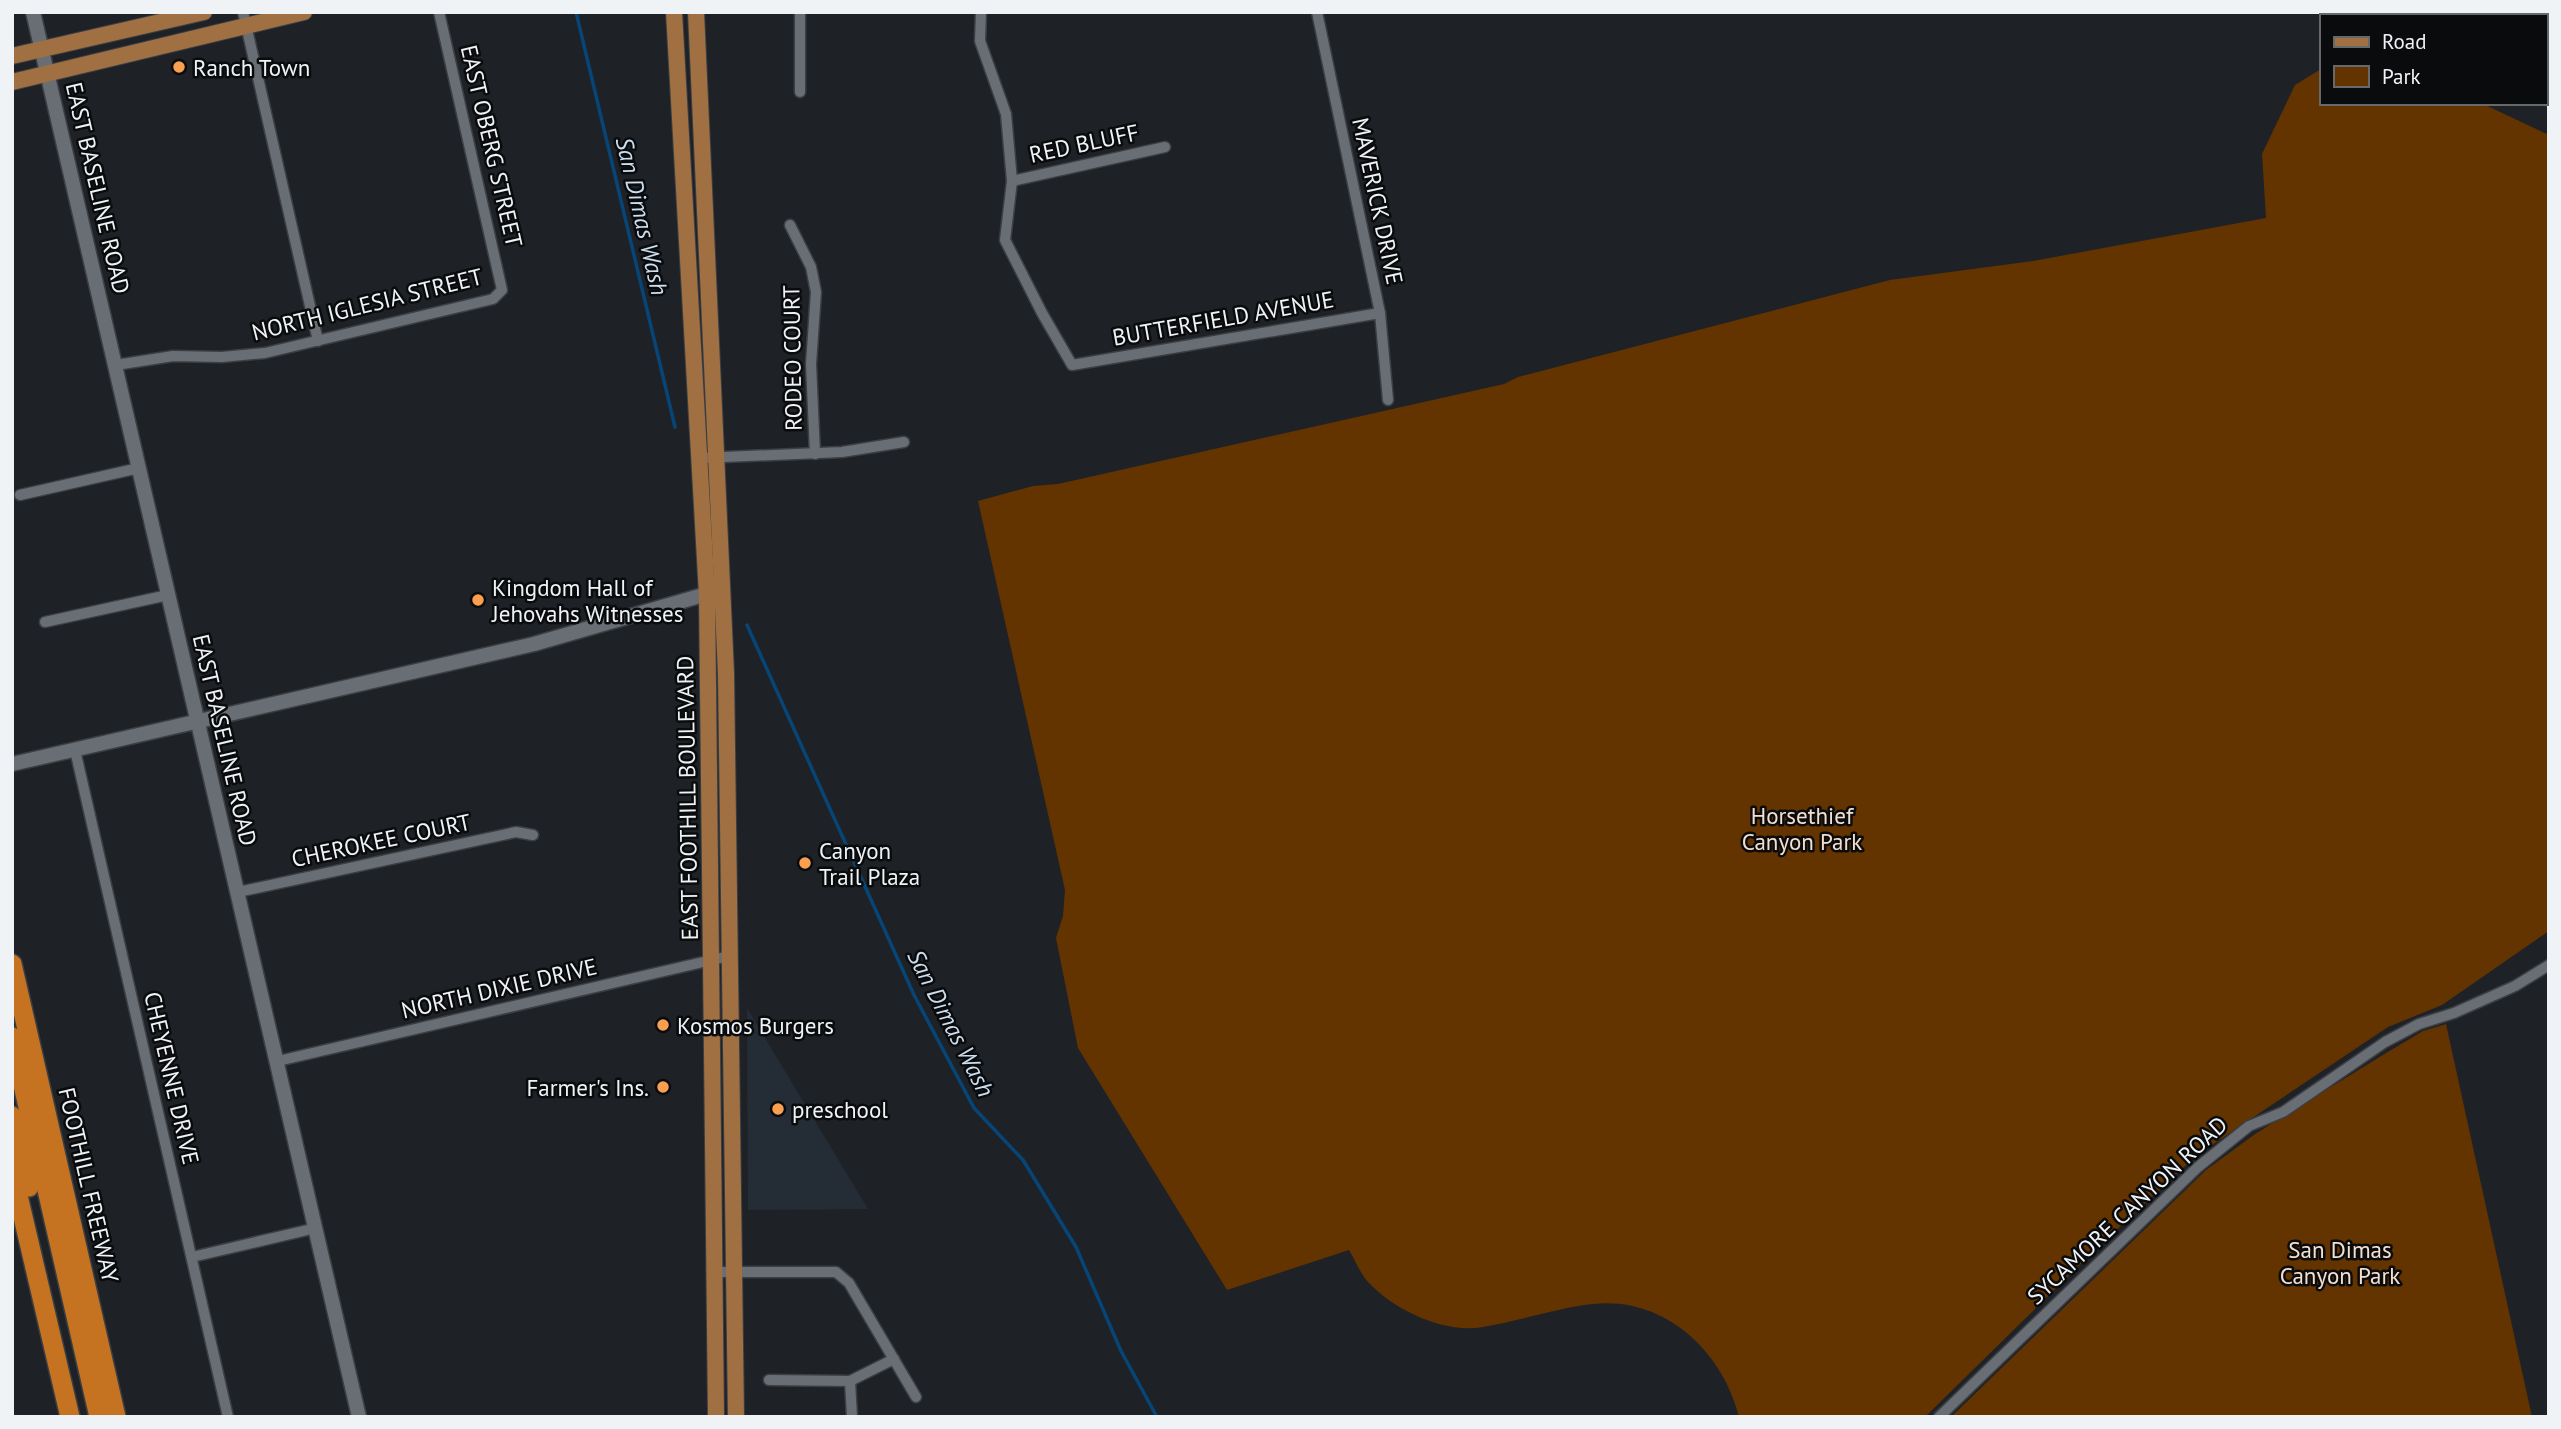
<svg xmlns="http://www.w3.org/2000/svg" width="2561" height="1429" font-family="'PT Sans',sans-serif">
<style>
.built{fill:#242c35}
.green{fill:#633300}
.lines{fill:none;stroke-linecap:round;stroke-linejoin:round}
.stream{stroke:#074576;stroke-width:3.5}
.minor-casing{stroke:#3b3f43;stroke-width:13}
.secondary-casing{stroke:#3b3f43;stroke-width:17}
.primary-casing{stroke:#3b3f43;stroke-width:18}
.motorway-casing{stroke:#3b3f43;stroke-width:22}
.minor{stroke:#696e74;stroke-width:10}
.secondary{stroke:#696e74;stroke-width:14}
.primary{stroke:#a07042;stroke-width:16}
.motorway{stroke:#c57221;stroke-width:19}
.poi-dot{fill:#fa9f4f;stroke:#0a0b0d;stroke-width:2.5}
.labels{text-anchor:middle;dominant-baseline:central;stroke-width:5;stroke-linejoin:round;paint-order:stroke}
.poi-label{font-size:23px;fill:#f0f3f6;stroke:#0a0b0d;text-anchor:start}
.street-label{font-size:23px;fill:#f0f3f6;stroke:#0a0b0d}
.park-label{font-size:23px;fill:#f4dfcf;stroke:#0a0b0d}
.water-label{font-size:24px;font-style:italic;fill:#cbddef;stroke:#0a0b0d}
</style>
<rect width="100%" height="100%" fill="#1e2227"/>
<path class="built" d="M747 1008 868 1209 748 1210Z"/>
<g class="green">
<path d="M2321 69V103H2481L2549 135V931L2442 1005 2388 1027 2197 1155 2099 1246 1925 1417H1739C1723 1351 1664 1296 1593 1304 1556 1308 1520 1321 1483 1327 1444 1334 1394 1310 1368 1282 1360 1273 1355 1260 1349 1250L1227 1290 1078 1048 1056 938 1063 916 1065 890 978 501 1033 486 1058 484 1504 384 1518 377 1890 280 2033 261 2266 218 2262 154 2295 85Z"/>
<path d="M2446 1024 2532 1417H1951L2206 1170 2255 1134 2386 1053 2423 1031Z"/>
</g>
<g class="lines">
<g class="stream">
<path d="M576 12 675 427"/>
<path d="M747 625 914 995 974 1108 1023 1160 1076 1247 1121 1351 1157 1417"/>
</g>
<defs>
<g id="minor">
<path d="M243 12 318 341"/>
<path d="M800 12V92"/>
<path d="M981 12 980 41 1006 114 1012 181 1005 240 1042 313 1072 365 1380 313"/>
<path d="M1317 12 1380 313 1388 400"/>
<path d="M2498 12 2499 16"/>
<path d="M2545 99 2549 101"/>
<path d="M1012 181 1165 147"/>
<path d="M790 225 811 267 816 292 811 364 815 454"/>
<path d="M116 365 173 356 222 357 265 353 493 299 502 290 439 12"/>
<path d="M701 458 842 452 904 442"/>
<path d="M20 495 139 468"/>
<path d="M45 622 168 595"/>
<path d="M75 750 228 1417"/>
<path d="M238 892 516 832 533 835"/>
<path d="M278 1061 729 956"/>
<path d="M192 1257 316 1228"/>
<path d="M716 1272H836L849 1283 916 1397"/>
<path d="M769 1380 850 1381 894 1359"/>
<path d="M850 1381 852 1417"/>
<path d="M1939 1417 2198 1167 2249 1126 2283 1112 2385 1042 2419 1024 2454 1013 2515 986 2549 965"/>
</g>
<g id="secondary">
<path d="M33 12 359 1417"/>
<path d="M12 764 534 644 717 591"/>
</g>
<g id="primary">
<path d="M674 12 707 595 716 1417"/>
<path d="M696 12 726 673 736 1417"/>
<path d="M12 56 204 12"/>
<path d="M12 82 304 12"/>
</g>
<g id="motorway">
<path d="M12 964 116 1417"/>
<path d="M12 1037 99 1417"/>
<path d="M12 1116 29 1187"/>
<path d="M12 1170 70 1417"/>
</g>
</defs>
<use href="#minor" class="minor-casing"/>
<use href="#secondary" class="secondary-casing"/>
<use href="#primary" class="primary-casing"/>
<use href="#motorway" class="motorway-casing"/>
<use href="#minor" class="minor"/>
<use href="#secondary" class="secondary"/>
<use href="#primary" class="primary"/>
<use href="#motorway" class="motorway"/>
</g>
<g class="poi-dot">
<circle cx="179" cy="67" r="7"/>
<circle cx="478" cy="600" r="7"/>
<circle cx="805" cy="863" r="7"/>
<circle cx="663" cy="1025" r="7"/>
<circle cx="663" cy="1087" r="7"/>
<circle cx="778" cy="1109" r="7"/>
</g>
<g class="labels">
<g class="poi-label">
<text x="193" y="67">Ranch Town</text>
<text x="492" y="587">Kingdom Hall of<tspan x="492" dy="26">Jehovahs Witnesses</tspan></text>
<text x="819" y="850">Canyon<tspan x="819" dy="26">Trail Plaza</tspan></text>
<text x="677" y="1025">Kosmos Burgers</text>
<text x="649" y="1087" text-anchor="end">Farmer's Ins.</text>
<text x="792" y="1109">preschool</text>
</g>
<g class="street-label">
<text transform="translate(1084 143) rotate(-12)">RED BLUFF</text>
<text transform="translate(492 146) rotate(77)">EAST OBERG STREET</text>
<text transform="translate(98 188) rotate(77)">EAST BASELINE ROAD</text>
<text transform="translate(1378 201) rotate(78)">MAVERICK DRIVE</text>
<text transform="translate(367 304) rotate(-14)">NORTH IGLESIA STREET</text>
<text transform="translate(1223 318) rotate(-10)">BUTTERFIELD AVENUE</text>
<text transform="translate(792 358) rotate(-91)">RODEO COURT</text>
<text transform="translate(225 740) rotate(77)">EAST BASELINE ROAD</text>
<text transform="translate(687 798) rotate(-91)">EAST FOOTHILL BOULEVARD</text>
<text transform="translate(381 840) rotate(-12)">CHEROKEE COURT</text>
<text transform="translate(499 988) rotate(-13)">NORTH DIXIE DRIVE</text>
<text transform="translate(172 1078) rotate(77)">CHEYENNE DRIVE</text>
<text transform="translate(89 1185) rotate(77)">FOOTHILL FREEWAY</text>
<text transform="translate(2127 1210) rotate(-43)">SYCAMORE CANYON ROAD</text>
</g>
<g class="park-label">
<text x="1802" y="815">Horsethief<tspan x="1802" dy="26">Canyon Park</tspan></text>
<text x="2340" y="1249">San Dimas<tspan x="2340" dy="26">Canyon Park</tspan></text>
</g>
<g class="water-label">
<text transform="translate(642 216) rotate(77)">San Dimas Wash</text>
<text transform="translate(951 1023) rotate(63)">San Dimas Wash</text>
</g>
</g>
<rect width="2561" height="1429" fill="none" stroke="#f0f3f6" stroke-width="28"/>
<rect x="2320" y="14" width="228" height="91" fill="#0a0b0d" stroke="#66686a" stroke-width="2"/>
<rect x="2334" y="37" width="35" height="10" fill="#a07042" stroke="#66686a" stroke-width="2"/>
<text x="2382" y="49" font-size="21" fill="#f0f3f6">Road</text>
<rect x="2334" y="66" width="35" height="21" fill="#633300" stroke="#66686a" stroke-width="2"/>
<text x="2382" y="84" font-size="21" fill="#f0f3f6">Park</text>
</svg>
